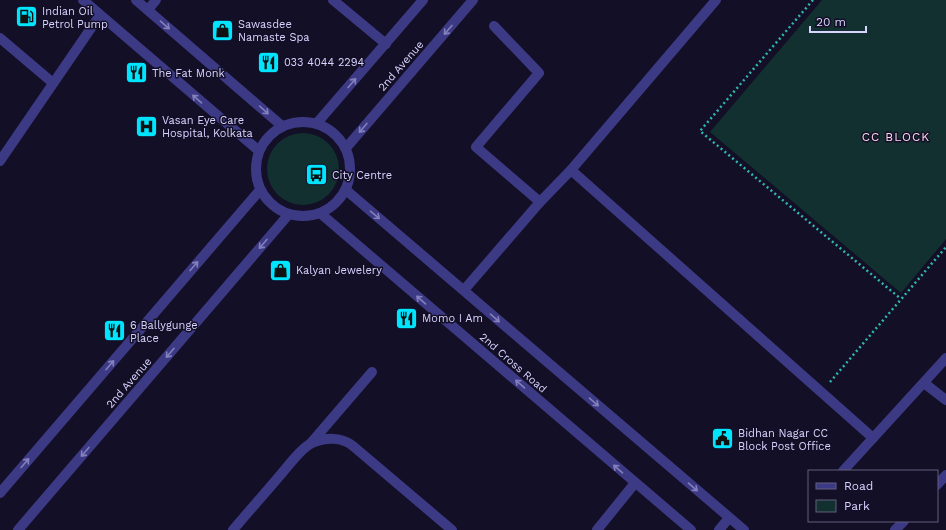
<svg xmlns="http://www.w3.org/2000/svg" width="946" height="530" font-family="'Work Sans',sans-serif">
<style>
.green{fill:#12302f}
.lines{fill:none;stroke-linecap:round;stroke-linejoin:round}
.path{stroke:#2fb8b0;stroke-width:2.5;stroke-dasharray:2 3;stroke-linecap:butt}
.minor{stroke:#3d3a85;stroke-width:10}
.oneway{stroke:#837fbc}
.labels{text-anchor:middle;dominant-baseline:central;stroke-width:3;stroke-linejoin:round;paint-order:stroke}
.poi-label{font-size:11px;fill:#d9d4ff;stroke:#130f26;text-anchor:start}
.street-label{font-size:11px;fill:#d9d4ff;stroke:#130f26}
.neighbourhood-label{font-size:12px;letter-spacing:1px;fill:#ffd6f0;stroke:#130f26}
</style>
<rect width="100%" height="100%" fill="#130f26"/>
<g class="green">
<path d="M822 0H946V239L901 293 710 132Z"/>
<circle cx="303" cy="169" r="36"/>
</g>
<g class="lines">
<g class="path">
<path d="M813 0 700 131 901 299"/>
<path d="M830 382 946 247"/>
</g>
<g class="minor">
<path d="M83 0 259 151"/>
<path d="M136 0 282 126"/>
<path d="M333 0 386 44"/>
<path d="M148 10 156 0"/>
<path d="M494 26 539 73 476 147 540 202"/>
<path d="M0 38 53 83"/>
<circle cx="303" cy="169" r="47"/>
<path d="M317 123 423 0"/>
<path d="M346 148 473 0"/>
<path d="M0 161 100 15"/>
<path d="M571 170 873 438"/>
<path d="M346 190 744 530"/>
<path d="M320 213 691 530"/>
<path d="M464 290 540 202 571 170 716 0"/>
<path d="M924 383 946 400"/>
<path d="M311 443 372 372"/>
<path d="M843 471 946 358"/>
<path d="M937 485 946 475"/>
<path d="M0 493 260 190"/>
<path d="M18 530 289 214"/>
<path d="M233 530C249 511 266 492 282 473 289 465 302 447 312 443 326 437 342 437 353 446L452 530"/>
<path d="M597 530 635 483"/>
<path d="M719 530 729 518"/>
<path d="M895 530 904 521"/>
</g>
</g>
<defs><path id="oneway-shaft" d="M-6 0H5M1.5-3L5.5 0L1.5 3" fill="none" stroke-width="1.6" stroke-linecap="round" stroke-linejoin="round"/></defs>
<g class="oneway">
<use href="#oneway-shaft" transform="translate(165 25) rotate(41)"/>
<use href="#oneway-shaft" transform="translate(448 30) rotate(131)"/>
<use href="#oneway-shaft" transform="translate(352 83) rotate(-49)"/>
<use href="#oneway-shaft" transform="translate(197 99) rotate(-139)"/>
<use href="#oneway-shaft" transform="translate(264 110) rotate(42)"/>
<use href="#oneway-shaft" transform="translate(363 128) rotate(131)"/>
<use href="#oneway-shaft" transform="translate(375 215) rotate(40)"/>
<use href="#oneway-shaft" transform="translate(263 244) rotate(131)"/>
<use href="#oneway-shaft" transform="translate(194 266) rotate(-49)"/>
<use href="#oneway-shaft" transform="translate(421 300) rotate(-139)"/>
<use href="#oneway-shaft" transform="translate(495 318) rotate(41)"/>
<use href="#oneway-shaft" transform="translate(170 353) rotate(131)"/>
<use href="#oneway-shaft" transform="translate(110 365) rotate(-49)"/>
<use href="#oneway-shaft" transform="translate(520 384) rotate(-139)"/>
<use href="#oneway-shaft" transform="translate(594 402) rotate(41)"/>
<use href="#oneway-shaft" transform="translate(85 452) rotate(131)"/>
<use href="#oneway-shaft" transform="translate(25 463) rotate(-49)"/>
<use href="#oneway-shaft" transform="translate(618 469) rotate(-139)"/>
<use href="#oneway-shaft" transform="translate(693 487) rotate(41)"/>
</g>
<defs>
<symbol id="fuel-square" viewBox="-11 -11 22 22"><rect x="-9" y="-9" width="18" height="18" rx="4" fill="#00e5ff" stroke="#130f26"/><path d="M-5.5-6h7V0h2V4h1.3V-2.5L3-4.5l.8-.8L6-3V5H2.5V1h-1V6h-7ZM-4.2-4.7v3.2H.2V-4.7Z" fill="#111"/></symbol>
<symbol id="shop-square" viewBox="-11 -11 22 22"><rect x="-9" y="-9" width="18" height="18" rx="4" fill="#00e5ff" stroke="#130f26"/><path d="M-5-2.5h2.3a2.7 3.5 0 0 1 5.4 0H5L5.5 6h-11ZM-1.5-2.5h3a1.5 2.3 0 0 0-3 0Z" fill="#111"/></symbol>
<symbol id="restaurant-square" viewBox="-11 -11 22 22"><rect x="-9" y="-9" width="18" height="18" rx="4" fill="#00e5ff" stroke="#130f26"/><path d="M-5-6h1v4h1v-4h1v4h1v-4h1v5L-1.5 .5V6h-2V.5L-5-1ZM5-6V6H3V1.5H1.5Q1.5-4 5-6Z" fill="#111"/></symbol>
<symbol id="hospital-square" viewBox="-11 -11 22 22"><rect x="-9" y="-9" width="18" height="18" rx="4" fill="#00e5ff" stroke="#130f26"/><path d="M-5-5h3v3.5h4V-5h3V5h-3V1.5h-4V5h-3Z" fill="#111"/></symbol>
<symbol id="bus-square" viewBox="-11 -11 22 22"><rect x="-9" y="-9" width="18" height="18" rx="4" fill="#00e5ff" stroke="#130f26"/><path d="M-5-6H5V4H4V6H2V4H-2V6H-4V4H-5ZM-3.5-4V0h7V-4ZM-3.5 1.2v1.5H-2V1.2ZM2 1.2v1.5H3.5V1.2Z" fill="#111"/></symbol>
<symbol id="civic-square" viewBox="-11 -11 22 22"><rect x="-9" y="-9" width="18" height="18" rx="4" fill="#00e5ff" stroke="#130f26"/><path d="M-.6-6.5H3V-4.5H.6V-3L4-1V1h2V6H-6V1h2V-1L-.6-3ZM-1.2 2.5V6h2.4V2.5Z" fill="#111"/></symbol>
</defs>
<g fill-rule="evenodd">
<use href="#fuel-square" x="14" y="4" width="25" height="25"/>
<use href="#shop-square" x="210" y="18" width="25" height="25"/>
<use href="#restaurant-square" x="256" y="50" width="25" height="25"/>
<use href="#restaurant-square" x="124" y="60" width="25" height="25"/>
<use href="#hospital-square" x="134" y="114" width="25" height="25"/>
<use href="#bus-square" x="304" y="162" width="25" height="25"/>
<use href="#shop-square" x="268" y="258" width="25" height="25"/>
<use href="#restaurant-square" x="394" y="306" width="25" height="25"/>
<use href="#restaurant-square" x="102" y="318" width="25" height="25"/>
<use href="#civic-square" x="710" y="426" width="25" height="25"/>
</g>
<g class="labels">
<g class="poi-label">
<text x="42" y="11">Indian Oil<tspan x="42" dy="13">Petrol Pump</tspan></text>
<text x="238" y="24">Sawasdee<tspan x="238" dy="13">Namaste Spa</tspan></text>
<text x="284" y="62">033 4044 2294</text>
<text x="152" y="73">The Fat Monk</text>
<text x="162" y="120">Vasan Eye Care<tspan x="162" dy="13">Hospital, Kolkata</tspan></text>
<text x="332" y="175">City Centre</text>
<text x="296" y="270">Kalyan Jewelery</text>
<text x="422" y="318">Momo I Am</text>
<text x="130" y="325">6 Ballygunge<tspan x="130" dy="13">Place</tspan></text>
<text x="738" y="433">Bidhan Nagar CC<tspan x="738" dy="13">Block Post Office</tspan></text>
</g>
<g class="street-label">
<text transform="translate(401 66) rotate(-49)">2nd Avenue</text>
<text transform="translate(513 363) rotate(41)">2nd Cross Road</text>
<text transform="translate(129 383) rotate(-49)">2nd Avenue</text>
</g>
<g class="neighbourhood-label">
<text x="896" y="137">CC BLOCK</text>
</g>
</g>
<rect x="808" y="470" width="130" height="52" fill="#130f26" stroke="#625e7d"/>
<rect x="816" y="483" width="20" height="6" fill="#3d3a85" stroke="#625e7d"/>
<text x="844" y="490" font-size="12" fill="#d9d4ff">Road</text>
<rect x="816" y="500" width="20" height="12" fill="#12302f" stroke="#625e7d"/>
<text x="844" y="510" font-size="12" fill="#d9d4ff">Park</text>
<path d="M810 26v6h56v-6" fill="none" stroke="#d9d4ff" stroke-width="2"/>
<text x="816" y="26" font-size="12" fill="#d9d4ff" stroke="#130f26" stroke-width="3" paint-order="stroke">20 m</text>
</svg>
